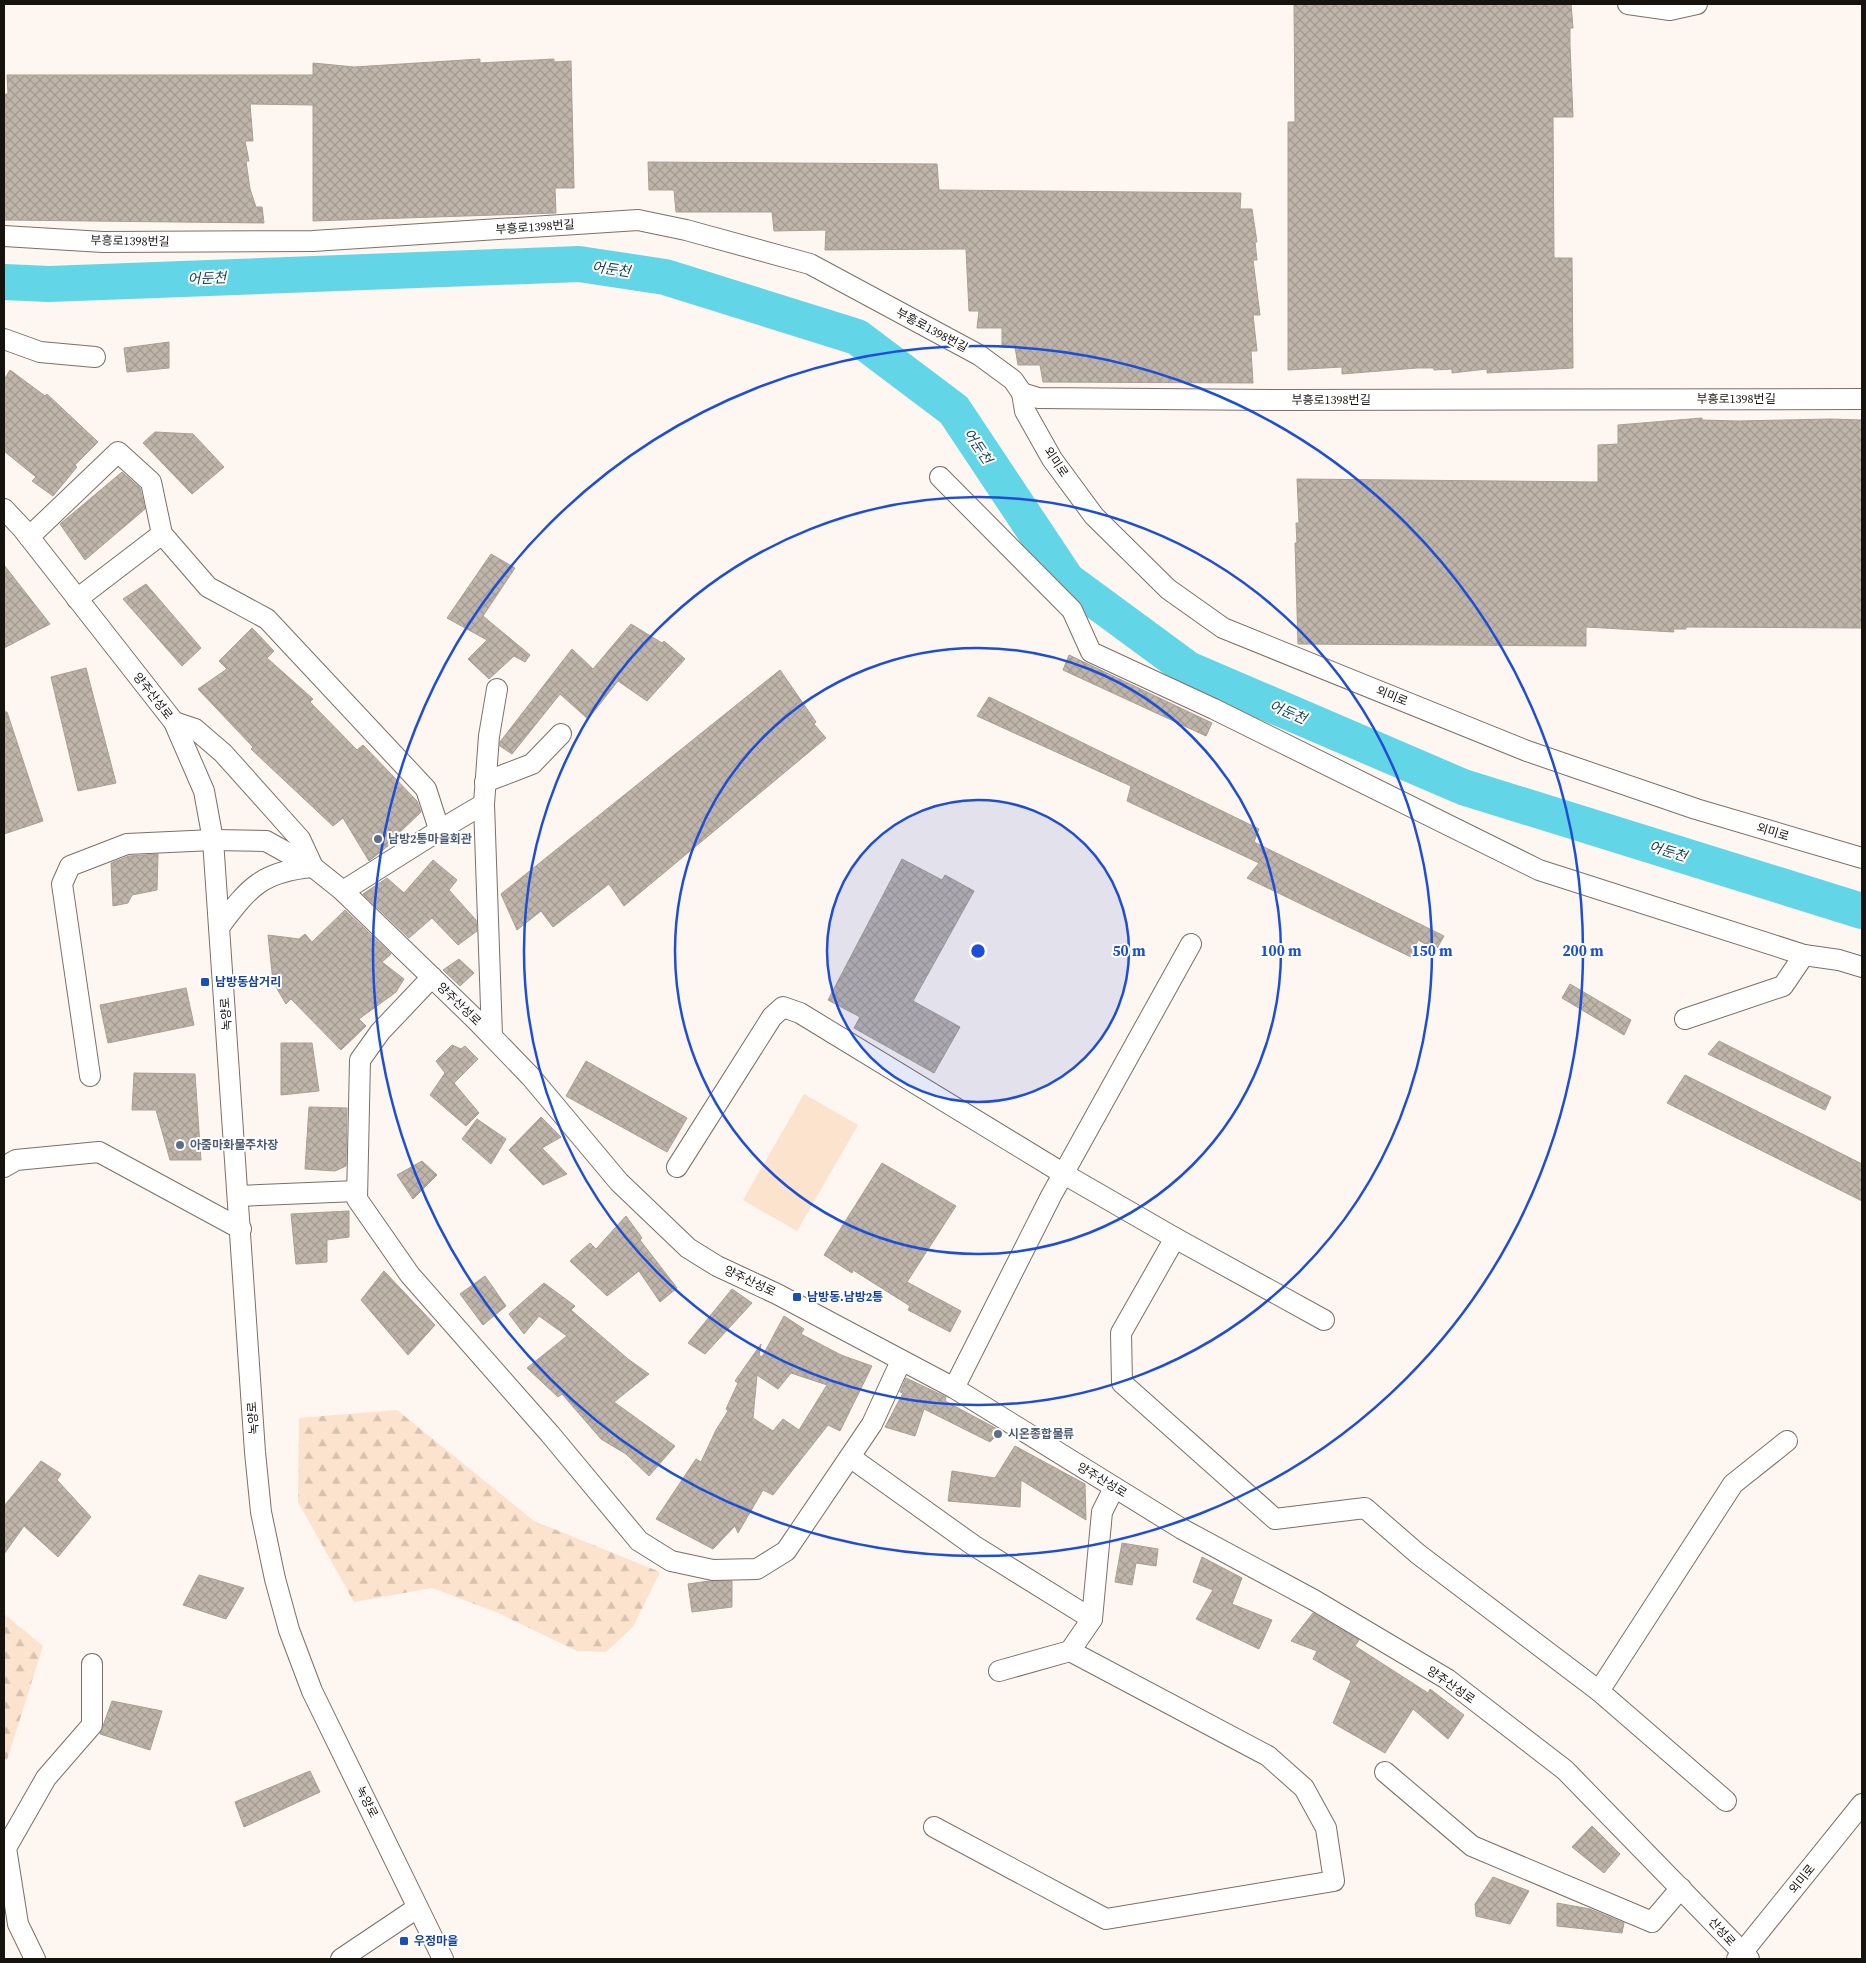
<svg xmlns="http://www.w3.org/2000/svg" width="1866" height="1963" font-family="'Source Serif 4','Noto Sans KR',serif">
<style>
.forest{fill:url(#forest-firs)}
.garden{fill:#fce3cd}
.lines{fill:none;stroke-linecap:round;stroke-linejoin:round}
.river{stroke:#62d5e7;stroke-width:36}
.building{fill:url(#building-cross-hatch);stroke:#a99f94;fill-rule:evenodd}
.minor-casing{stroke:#7b7067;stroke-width:22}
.minor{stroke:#fff;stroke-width:20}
.ring{fill:none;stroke:#1d4ed8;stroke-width:2.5}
.service-dot{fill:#5c6f8a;stroke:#fff;stroke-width:2}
.transit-dot{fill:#1a4fb4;stroke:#fff;stroke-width:2}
.labels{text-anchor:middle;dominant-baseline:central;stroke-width:4;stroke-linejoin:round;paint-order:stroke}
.street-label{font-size:12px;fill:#16120e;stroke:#fff}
.service-label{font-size:12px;font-weight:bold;fill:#4e5e75;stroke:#fff;text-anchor:start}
.transit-label{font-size:12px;font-weight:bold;fill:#164399;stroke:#fff;text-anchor:start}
.water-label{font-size:14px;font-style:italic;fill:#12464e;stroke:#fff}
.centre{fill:#1d4ed8;stroke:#fff;stroke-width:2.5}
.ring-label{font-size:15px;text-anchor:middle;font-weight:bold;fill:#1d4ed8;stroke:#fff;stroke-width:4;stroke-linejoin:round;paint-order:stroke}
</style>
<defs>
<pattern id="forest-firs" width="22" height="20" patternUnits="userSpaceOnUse" patternTransform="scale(1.25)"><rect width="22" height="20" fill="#fce3cd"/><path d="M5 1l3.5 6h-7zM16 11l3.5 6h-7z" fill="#d7c2af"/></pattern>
<pattern id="building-cross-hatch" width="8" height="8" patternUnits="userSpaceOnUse" patternTransform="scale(1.25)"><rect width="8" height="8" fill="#bfb5aa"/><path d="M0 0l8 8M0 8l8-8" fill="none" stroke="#a39b91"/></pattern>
</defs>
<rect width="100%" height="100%" fill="#fef6f0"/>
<g class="forest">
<path d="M397 1410 534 1521 660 1572 633 1627 606 1652 577 1651 496 1612 432 1588 354 1602 298 1502 299 1418Z"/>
<path d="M4 1614 43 1646 7 1760 4 1759Z"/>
</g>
<path class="garden" d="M804 1094 858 1125 797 1231 743 1200Z"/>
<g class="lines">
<path class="river" d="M4 282 49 284 579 264 665 277 857 337 954 410 1067 580 1188 669 1463 787 1862 911"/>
</g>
<g class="building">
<path d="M1294 4H1571L1573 28H1570V45L1573 117H1553L1554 258H1572L1573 368 1487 373V369L1452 373V369L1434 370V368H1417L1342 374V367L1288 370V122H1295Z"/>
<path d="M480 59V63L554 59V62L571 61 574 188H555L556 213 313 221V105L250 104 253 141H245L249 161H246L250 189 256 207H262L264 223 4 220V94H8L7 75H313V63L354 67Z"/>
<path d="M648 162 937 164 939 190 1241 193 1240 209H1252L1257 242H1255L1257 260H1253L1260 315H1253L1257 351H1251L1253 383 1043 382 1040 365H1018L1015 347H1002V328H977L979 311H969L966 249 825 250 826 230 774 231 772 212H676L674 190H649Z"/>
<path d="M169 342V368L127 372 124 348Z"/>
<path d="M10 370 45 396 47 394 98 442 75 465 77 467 53 496 32 481 36 477 4 451V380Z"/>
<path d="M1702 418V420L1738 421 1830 419 1862 420V628L1686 627V629H1673L1674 632 1586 627V646L1298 644 1295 543H1297L1296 523H1299L1297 479 1598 482V445L1618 444V425Z"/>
<path d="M155 432 193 434 224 467 192 494 143 443Z"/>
<path d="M122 472 140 488 145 509 85 560 60 524Z"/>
<path d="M491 554 515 568 483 616 530 655 525 662 514 656 489 679 468 659 487 640 447 618Z"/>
<path d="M4 565 50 624 4 648Z"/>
<path d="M146 584 201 648 182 666 123 599Z"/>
<path d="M631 624 662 643 664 641 685 659 647 701 618 681 588 719 560 694 512 754 500 746V742L572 649 593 669Z"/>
<path d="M252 628 274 651 267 658 313 699 310 702 357 750 363 745 417 801 421 812 397 835 399 837 369 861 343 818 333 826 251 749 253 747 198 689 227 669 219 661Z"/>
<path d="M1069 655 1212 723 1206 736 1063 670Z"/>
<path d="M86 668 116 783 78 791 51 677Z"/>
<path d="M780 670 816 722 814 724 826 738 624 906 609 884 553 927 541 911 517 930 501 894Z"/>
<path d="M989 697 1259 829 1254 842 1444 936 1436 950 1418 940 1411 957 1247 878 1259 863 1127 801 1131 786 977 716Z"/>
<path d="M4 712H7L43 821 4 834Z"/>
<path d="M158 854 157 890 132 895 128 903 113 906 111 863 129 856Z"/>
<path d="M902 859 942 880 945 875 974 891 913 1001 960 1027 934 1073 854 1028 860 1017 828 1000Z"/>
<path d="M433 860 457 880 449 890 476 920 477 931 458 945 432 918 409 938 363 894 387 878 404 893Z"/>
<path d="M345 910 391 954 382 962 404 979 396 992 359 1019 366 1026 341 1050 291 999 286 1004 273 982 268 935 299 939 305 934 312 942Z"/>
<path d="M459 959 474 973 460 986 443 970Z"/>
<path d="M1570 984 1631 1020 1624 1035 1562 998Z"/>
<path d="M186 988 194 1025 108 1043 100 1005Z"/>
<path d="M1719 1041 1831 1097 1825 1110 1708 1054Z"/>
<path d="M281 1043H312L319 1091 281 1095Z"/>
<path d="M452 1045 461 1049 465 1046 478 1059 454 1083 479 1113 466 1126 430 1095 445 1073 436 1061Z"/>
<path d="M586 1061 687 1118 667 1152 566 1096Z"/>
<path d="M134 1073 195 1074 201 1160H170L156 1110H132Z"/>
<path d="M1685 1075 1862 1164V1201L1667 1103Z"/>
<path d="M309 1107 347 1108 346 1166 335 1171 305 1169Z"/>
<path d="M541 1117 561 1137 542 1148 567 1174 543 1185 509 1150Z"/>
<path d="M477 1119 506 1139 491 1164 462 1139Z"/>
<path d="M422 1161 437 1175 413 1199 397 1175Z"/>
<path d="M882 1163 956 1206 907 1282 961 1311 950 1332 908 1310 910 1306 853 1270 852 1273 824 1255Z"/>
<path d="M349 1211V1237L327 1240V1262L296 1264 291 1214Z"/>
<path d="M626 1216 642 1238 640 1240 677 1288 660 1302 639 1271 607 1296 570 1261 590 1243 596 1249Z"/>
<path d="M384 1271 435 1325 408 1355 361 1300Z"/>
<path d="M485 1276 506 1306 483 1325 460 1294Z"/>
<path d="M544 1283 575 1306 571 1310 628 1359 649 1374 614 1402 675 1446 649 1476 626 1454 601 1439 562 1394 558 1397 527 1368 567 1336 539 1316 524 1334 509 1314Z"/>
<path d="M732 1289 752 1303 705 1354 688 1343Z"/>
<path d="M784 1316 804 1329 801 1334 841 1355 872 1366 840 1431 828 1425 773 1495 763 1490 738 1533 735 1526 713 1549 656 1519 696 1459 701 1462 716 1430 728 1411 726 1409 738 1383 735 1381 761 1344 759 1355 762 1357ZM791 1373 827 1385 799 1430 783 1419 773 1431 753 1418 757 1375 778 1389Z"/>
<path d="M906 1378 946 1397 945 1401 1001 1431 990 1442 924 1409 915 1436 885 1427 903 1393 900 1392Z"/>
<path d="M1015 1446 1085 1484 1086 1520 1021 1480 1020 1507 948 1501 952 1471 995 1478Z"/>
<path d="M41 1461 61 1474 57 1480 91 1517 58 1557 24 1526 4 1554V1506Z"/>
<path d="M1122 1543 1158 1549 1156 1566 1136 1563 1132 1585 1115 1582Z"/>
<path d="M1202 1557 1242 1578 1232 1604 1272 1620 1259 1649 1196 1619 1213 1590 1193 1582Z"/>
<path d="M199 1575 244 1588 226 1619 183 1605Z"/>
<path d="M709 1581H732V1607L692 1612 688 1584Z"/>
<path d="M1313 1613 1359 1640 1355 1646 1428 1693 1430 1689 1464 1715 1448 1739 1413 1709 1385 1753 1333 1723 1351 1681 1313 1659 1317 1651 1291 1641Z"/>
<path d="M112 1701 162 1711 150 1750 100 1734Z"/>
<path d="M310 1771 320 1792 244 1827 235 1802Z"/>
<path d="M1592 1826 1620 1854 1604 1873 1572 1847Z"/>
<path d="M1493 1877 1529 1891 1510 1924 1476 1916 1475 1904Z"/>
<path d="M1557 1903 1590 1909 1624 1923 1622 1933 1557 1926Z"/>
</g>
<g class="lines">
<defs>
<g id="minor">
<path d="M1628 4 1670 10 1697 4"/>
<path d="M4 236 103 242 313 241 638 220 686 230 810 264 979 355 1013 380 1022 393 1038 398 1285 400 1862 399"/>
<path d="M4 339 40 352 95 357"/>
<path d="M1022 393 1025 411 1052 459 1094 516 1168 589 1223 628 1527 751 1696 809 1862 858"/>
<path d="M940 477 1072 610 1091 652 1214 709 1539 870 1804 955 1839 960 1862 967"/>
<path d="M4 509 22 528 174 722 204 791 213 840 255 1452 261 1512 275 1579 289 1630 312 1691 443 1959"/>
<path d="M29 537 118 452 151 482 162 534 208 587 267 619 426 789 439 829"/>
<path d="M77 599 162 534"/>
<path d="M174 722 195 729 223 753 300 839 313 867"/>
<path d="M485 782 532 764 561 734"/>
<path d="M343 891C390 862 436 831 484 804"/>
<path d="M220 926C249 887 263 871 313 867"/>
<path d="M432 977 380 1032 360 1060 357 1199 410 1275 550 1434 639 1541 671 1561 713 1570 757 1569 786 1551 872 1424 901 1361"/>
<path d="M1685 1019 1783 986 1804 955"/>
<path d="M492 1036 484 804 489 736 497 689"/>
<path d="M90 1076 62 884 70 866 127 844 213 840 266 841 313 867 343 891 477 1021 531 1077 619 1182 688 1248 717 1266 777 1294 954 1388 1182 1529 1314 1600 1447 1679 1565 1770 1749 1959"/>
<path d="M4 1167 16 1160 99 1152 241 1229"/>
<path d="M677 1167 772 1017 783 1007 800 1013 1064 1174 1175 1238 1324 1320"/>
<path d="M239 1196 357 1191"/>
<path d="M1175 1238 1121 1333 1122 1383 1275 1519 1365 1508 1418 1554 1599 1691 1726 1801"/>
<path d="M954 1388 1051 1196 1191 944"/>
<path d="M850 1457 973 1545 1092 1619 1102 1512 1114 1488"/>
<path d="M999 1671 1070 1651 1092 1619"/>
<path d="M1599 1691 1733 1484 1787 1441"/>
<path d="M1385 1772 1472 1846 1652 1922 1681 1888"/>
<path d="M934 1827 1106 1919 1334 1881 1326 1828 1304 1788 1268 1756 1070 1651"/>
<path d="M35 1959 18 1924 6 1848 46 1778 92 1725V1664"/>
<path d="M341 1959 417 1908"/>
<path d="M1737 1959 1862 1804"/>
</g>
</defs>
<use href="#minor" class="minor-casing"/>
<use href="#minor" class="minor"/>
</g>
<circle cx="978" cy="951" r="151" fill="#1d4ed8" fill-opacity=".12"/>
<g class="ring">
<circle cx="978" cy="951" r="151"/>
<circle cx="978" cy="951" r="303"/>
<circle cx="978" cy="951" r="454"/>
<circle cx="978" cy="951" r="605"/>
</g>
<g class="service-dot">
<circle cx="378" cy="839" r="5"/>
<circle cx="180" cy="1145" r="5"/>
<circle cx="998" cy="1434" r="5"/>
</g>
<g class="transit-dot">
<rect x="200" y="977" width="10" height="10" rx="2.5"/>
<rect x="792" y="1292" width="10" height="10" rx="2.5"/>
<rect x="399" y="1936" width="10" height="10" rx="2.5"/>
</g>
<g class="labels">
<g class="street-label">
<text transform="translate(535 227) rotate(-4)">부흥로1398번길</text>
<text transform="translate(130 241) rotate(1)">부흥로1398번길</text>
<text transform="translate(932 330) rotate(28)">부흥로1398번길</text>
<text x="1736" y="399">부흥로1398번길</text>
<text x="1331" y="400">부흥로1398번길</text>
<text transform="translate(1056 462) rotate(56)">외미로</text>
<text transform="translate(153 696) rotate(52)">양주산성로</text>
<text transform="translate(1392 696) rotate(22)">외미로</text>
<text transform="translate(1773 832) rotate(17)">외미로</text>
<text transform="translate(459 1004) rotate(44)">양주산성로</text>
<text transform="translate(226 1014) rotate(-94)">녹양로</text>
<text transform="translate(750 1281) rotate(25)">양주산성로</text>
<text transform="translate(253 1418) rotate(-94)">녹양로</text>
<text transform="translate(1102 1480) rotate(31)">양주산성로</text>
<text transform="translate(1451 1685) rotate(35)">양주산성로</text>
<text transform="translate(367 1802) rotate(63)">녹양로</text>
<text transform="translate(1802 1879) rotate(-51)">외미로</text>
<text transform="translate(1722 1932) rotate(48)">산성로</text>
</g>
<g class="service-label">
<text x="388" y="839">남방2통마을회관</text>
<text x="190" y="1145">아줌마화물주차장</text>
<text x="1008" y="1434">시온종합물류</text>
</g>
<g class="transit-label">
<text x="215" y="982">남방동삼거리</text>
<text x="807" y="1297">남방동.남방2통</text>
<text x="414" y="1941">우정마을</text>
</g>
<g class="water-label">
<text transform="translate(611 269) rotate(8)">어둔천</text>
<text transform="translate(207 278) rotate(-2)">어둔천</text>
<text transform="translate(978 446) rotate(56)">어둔천</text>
<text transform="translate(1288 712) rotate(23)">어둔천</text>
<text transform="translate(1668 851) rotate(17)">어둔천</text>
</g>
</g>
<circle cx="978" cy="951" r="8" class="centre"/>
<g class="ring-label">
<text x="1129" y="956">50 m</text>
<text x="1281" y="956">100 m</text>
<text x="1432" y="956">150 m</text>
<text x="1583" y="956">200 m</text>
</g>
<rect width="1866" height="1963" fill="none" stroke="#16120e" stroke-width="10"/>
</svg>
